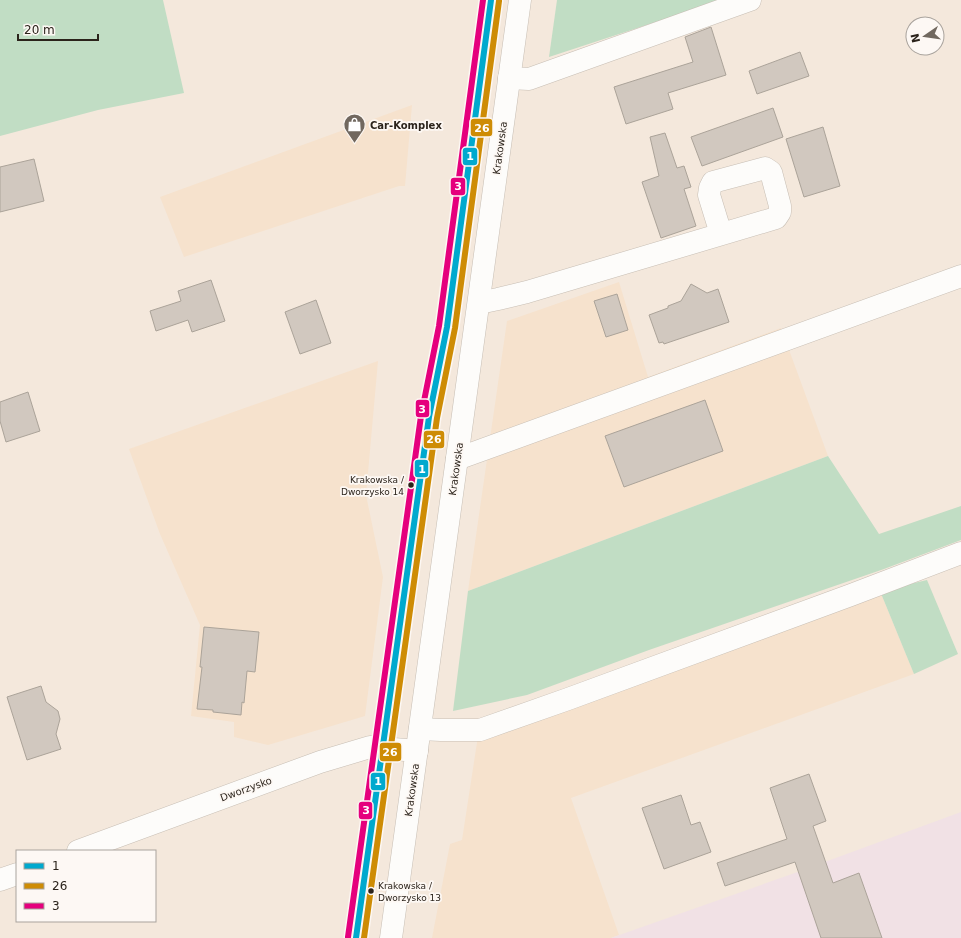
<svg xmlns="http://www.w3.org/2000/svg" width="961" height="938" font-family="'DejaVu Sans',sans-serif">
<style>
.built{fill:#f6e2cd}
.education{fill:#f1e1e5}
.green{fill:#c1ddc4}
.building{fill:#d1c8bf;stroke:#aba399}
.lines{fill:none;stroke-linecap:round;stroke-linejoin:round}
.minor-casing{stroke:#c7beb4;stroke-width:23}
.major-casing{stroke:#c7beb4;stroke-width:23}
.minor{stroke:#fdfcfa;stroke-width:22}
.major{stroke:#fdfcfa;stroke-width:22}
.bus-1-casing{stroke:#fdf8f4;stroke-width:9}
.bus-2-casing{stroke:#fdf8f4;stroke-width:9}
.bus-3-casing{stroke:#fdf8f4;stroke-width:9}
.bus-1{stroke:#00a9ce;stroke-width:6}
.bus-2{stroke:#ce8c05;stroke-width:6}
.bus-3{stroke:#e5007d;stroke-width:6}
.bus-dot{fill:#2b231b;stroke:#fdf8f4;stroke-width:1.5}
.labels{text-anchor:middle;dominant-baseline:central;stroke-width:3.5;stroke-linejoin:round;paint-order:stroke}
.bus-label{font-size:9px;fill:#2b231b;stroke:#fdf8f4;text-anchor:end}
.poi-label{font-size:10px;font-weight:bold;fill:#2b231b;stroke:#fdf8f4;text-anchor:start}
.street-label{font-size:10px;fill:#2b231b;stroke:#fdf8f4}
.line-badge{stroke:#fdf8f4;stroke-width:1.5}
.badge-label{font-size:11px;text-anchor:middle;font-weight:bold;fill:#fff}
</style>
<rect width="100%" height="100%" fill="#f4e8dc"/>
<g class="built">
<path d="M412 105 405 186H399L184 257 160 197Z"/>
<path d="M619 282 648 377 781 328 828 456 468 591 507 321Z"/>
<path d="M378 361 366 495 383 577 365 716 268 745 234 737V722L191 716 200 625 160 534 129 449Z"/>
<path d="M880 591 914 674 571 798 619 935 611 938H432L450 844 462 840 478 736Z"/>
</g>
<path class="education" d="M961 812V938H611L792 874Z"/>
<g class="green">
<path d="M0 0H163L184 93 98 110 0 136Z"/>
<path d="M557 0H723L549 57Z"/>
<path d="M828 456 879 534 961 506V540L884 569 649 650 527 695 453 711 468 591Z"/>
<path d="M927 580 958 654 914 674 880 591Z"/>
</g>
<g class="building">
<path d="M711 27 726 75 668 93 673 109 626 124 614 87 693 62 685 37Z"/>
<path d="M800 52 809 76 757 94 749 71Z"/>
<path d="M773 108 783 137 702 166 691 137Z"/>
<path d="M823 127 840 186 804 197 786 139Z"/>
<path d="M665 133 677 168 684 166 691 187 684 189 696 226 661 238 642 182 659 176 650 137Z"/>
<path d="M34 159 44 201 0 212V167Z"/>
<path d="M211 280 225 321 192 332 188 320 156 331 150 311 181 301 178 291Z"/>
<path d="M691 284 707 293 718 289 729 322 664 344 663 342 659 343 649 315 668 308V306L681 301Z"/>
<path d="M617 294 628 330 606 337 594 301Z"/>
<path d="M316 300 331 343 300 354 285 312Z"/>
<path d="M28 392 40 431 6 442 0 421V402Z"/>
<path d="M705 400 723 451 624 487 605 436Z"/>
<path d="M204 627 259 632 255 672 247 671 244 703 242 702 241 715 213 712V710L197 709 202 667H200Z"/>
<path d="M41 686 46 702 58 711 60 719 56 734 61 749 27 760 7 697Z"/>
<path d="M809 774 826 821 813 826 833 883 859 873 882 938H821L795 862 725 886 717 863 787 839 770 788Z"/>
<path d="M681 795 691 825 700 822 711 852 664 869 642 808Z"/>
</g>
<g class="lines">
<defs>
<g id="minor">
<path d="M509 78 529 79 750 0"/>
<path d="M479 303 498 299 527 292 776 218 780 212V206L771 172 765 168 713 182 710 188 709 195 721 234"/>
<path d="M457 459 961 276"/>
<path d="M420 729 441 730H480L568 699 851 595 961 553"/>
<path d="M78 851 320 762 370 747 417 751"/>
<path d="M0 880 17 874"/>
</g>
<g id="major">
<path d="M356 938 429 417 447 327 491 0"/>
<path d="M391 938 520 0"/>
</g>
</defs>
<use href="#minor" class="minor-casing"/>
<use href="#major" class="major-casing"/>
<use href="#minor" class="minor"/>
<use href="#major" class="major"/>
<defs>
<path id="bus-1" d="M356 938 429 417 447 327 491 0"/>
<path id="bus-2" d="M364 938 437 418 455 328 499 1"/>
<path id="bus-3" d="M348 937 421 416 439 326 483 0"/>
</defs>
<use href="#bus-1" class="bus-1-casing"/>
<use href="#bus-2" class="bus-2-casing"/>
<use href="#bus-3" class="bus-3-casing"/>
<use href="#bus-1" class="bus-1"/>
<use href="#bus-2" class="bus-2"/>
<use href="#bus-3" class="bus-3"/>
</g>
<defs>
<symbol id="shop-pin" viewBox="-11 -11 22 30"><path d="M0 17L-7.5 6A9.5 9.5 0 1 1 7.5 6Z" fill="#71685f" stroke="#fdf8f4"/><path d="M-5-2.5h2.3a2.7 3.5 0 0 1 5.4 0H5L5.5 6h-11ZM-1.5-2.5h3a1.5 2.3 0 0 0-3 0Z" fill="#fff"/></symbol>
</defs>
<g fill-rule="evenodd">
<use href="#shop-pin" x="342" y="112" width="25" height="34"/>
</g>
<g class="bus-dot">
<circle cx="411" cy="485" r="3.5"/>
<circle cx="371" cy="891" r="3.5"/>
</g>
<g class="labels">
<g class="bus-label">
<text x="404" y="480">Krakowska /<tspan x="404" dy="12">Dworzysko 14</tspan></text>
<text x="378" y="886" text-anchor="start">Krakowska /<tspan x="378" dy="12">Dworzysko 13</tspan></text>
</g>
<g class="poi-label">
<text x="370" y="125">Car-Komplex</text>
</g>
<g class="street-label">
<text transform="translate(500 148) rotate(-82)">Krakowska</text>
<text transform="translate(456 469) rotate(-82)">Krakowska</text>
<text transform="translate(246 789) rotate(-20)">Dworzysko</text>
<text transform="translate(412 790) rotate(-82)">Krakowska</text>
</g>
</g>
<g class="line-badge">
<rect x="470" y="118" width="23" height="19" rx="4" fill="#ce8c05"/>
<rect x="462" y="147" width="16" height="19" rx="4" fill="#00a9ce"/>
<rect x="450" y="177" width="16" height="19" rx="4" fill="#e5007d"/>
<rect x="415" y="399" width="15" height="19" rx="4" fill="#e5007d"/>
<rect x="423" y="430" width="22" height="19" rx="4" fill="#ce8c05"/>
<rect x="414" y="459" width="15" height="19" rx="4" fill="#00a9ce"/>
<rect x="379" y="742" width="23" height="20" rx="4" fill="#ce8c05"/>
<rect x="370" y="772" width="16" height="19" rx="4" fill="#00a9ce"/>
<rect x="358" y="801" width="15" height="19" rx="4" fill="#e5007d"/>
</g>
<g class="badge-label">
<text x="482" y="132">26</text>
<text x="470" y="160">1</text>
<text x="458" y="190">3</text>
<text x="422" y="413">3</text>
<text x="434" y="443">26</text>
<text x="422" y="473">1</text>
<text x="390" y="756">26</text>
<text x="378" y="785">1</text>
<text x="366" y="814">3</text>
</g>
<rect x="16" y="850" width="140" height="72" fill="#fdf8f4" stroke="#a9a39d"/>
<rect x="24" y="863" width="20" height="6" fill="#00a9ce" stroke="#a9a39d"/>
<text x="52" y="870" font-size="12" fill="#2b231b">1</text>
<rect x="24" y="883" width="20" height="6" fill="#ce8c05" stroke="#a9a39d"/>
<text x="52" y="890" font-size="12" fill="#2b231b">26</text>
<rect x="24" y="903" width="20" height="6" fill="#e5007d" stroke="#a9a39d"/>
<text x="52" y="910" font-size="12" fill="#2b231b">3</text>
<g transform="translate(925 36) rotate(257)"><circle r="19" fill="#fdf8f4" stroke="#a9a39d"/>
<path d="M0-3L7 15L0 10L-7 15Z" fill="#71685f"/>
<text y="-6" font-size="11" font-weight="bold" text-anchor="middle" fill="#2b231b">N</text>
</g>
<path d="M18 34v6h80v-6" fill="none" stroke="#2b231b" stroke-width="2"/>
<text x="24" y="34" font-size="12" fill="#2b231b" stroke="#fdf8f4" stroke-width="3" paint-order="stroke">20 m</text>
</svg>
